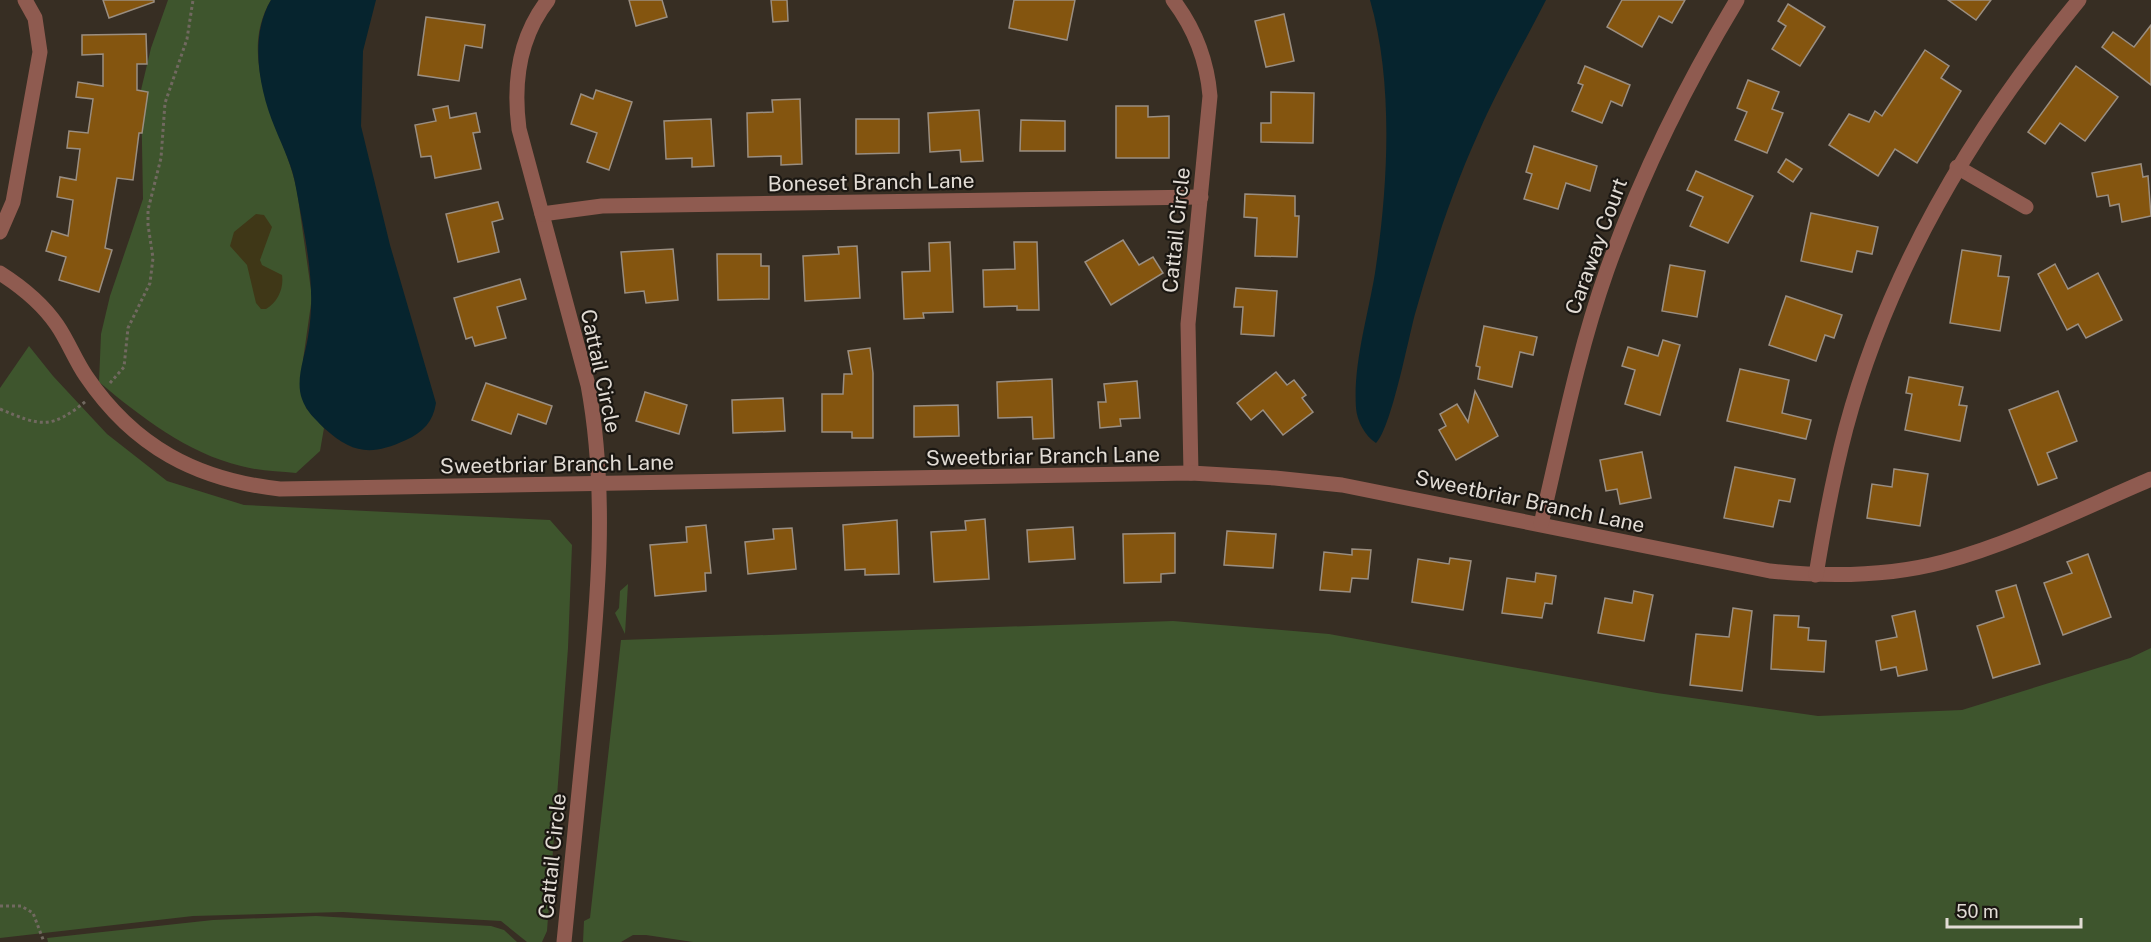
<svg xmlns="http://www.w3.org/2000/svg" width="2151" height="942" font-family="'Public Sans',sans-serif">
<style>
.green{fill:#3e552d}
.sand{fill:#3f3717}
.water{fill:#06242e}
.building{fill:#84550f;stroke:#9a8e81;stroke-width:1.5}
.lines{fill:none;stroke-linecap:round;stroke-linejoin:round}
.path{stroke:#716960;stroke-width:3;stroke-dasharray:3 3;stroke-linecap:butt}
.minor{stroke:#8f5b50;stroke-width:15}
.labels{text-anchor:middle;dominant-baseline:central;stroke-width:4.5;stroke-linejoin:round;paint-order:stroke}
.street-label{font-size:21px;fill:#e2dcd5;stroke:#1b1712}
</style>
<rect width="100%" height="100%" fill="#372e23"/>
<g class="green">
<path d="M168 0H271C234 62 285 130 297 191L312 297 303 360 306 408 324 428 320 451 296 473C278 471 259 471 241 466 187 453 141 417 99 382L101 334 110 296 143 199 141 90 151 48Z"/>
<path d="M29 346 53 376 107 434 167 481 244 505 550 520 572 545 568 648 547 931 542 942H527L501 921 343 912 193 916 0 938V388Z"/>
<path d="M628 584 625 634 615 613 619 608 620 591Z"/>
<path d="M1173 621 1329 634 1657 693 1818 716 1962 710 2130 658 2151 648V942H693L646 935H633L621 942H583L584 921 590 918 621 640Z"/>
<path d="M316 916 491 926 504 930 517 942H48L47 938 213 920Z"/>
</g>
<path class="sand" d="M256 214 264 215 272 227 260 260 262 265 282 275C284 288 278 302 266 309H261L256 303 247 265 230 246 234 232Z"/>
<g class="water">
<path d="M271 0H376L363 51 361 126 390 245 436 403C433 422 423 432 406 440 371 456 353 454 324 428 315 419 306 411 302 399 295 380 305 356 308 337 317 287 305 237 296 188 293 167 283 148 275 128 259 90 249 37 271 0Z"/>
<path d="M1370 0H1546C1523 45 1498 88 1478 134 1452 191 1432 254 1415 314 1408 340 1391 429 1376 443 1365 436 1357 421 1356 408 1353 364 1368 316 1375 273 1388 188 1394 83 1370 0Z"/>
</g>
<g class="building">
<path d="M103 0H154V2L109 18Z"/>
<path d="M629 0H662L667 17 636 26Z"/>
<path d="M771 0H787L788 21 773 22Z"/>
<path d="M1014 0H1075L1067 40 1009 28Z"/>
<path d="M1622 0H1685L1672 23 1659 16 1642 47 1607 27Z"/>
<path d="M1948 0H1991L1976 20Z"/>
<path d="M1788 4 1825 27 1800 66 1772 49 1786 26 1778 21Z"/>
<path d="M1284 14 1294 61 1266 67 1255 21Z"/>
<path d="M426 17 485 25 482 48 465 45 459 81 418 75Z"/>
<path d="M2151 25V85L2102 47 2113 32 2134 47Z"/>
<path d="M146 34 147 64H137V90L148 92 142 133H139L133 180 117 178 105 248 112 250 99 292 59 280 66 257 46 251 52 231 68 236 73 200 57 197 60 177 76 180 80 149 67 148 69 131 88 133 93 99 76 97 78 82 103 86V54L82 55V35Z"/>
<path d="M1925 50 1949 66 1941 78 1961 91 1917 163 1895 149 1878 176 1829 145 1849 114 1869 122 1875 111 1882 116Z"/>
<path d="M1585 66 1630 85 1622 106 1611 101 1602 123 1572 111 1583 85 1578 83Z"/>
<path d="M2076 66 2118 97 2085 141 2060 123 2045 144 2028 132Z"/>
<path d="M1748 80 1779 92 1772 109 1783 113 1767 153 1735 140 1747 112 1737 108Z"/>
<path d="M596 90 632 102 609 170 587 162 597 133 571 124 581 94 593 99Z"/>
<path d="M1271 92 1314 93 1313 143 1261 142V123H1271Z"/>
<path d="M800 99 802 164 781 165V156L748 157 747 113 773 112 772 100Z"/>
<path d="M448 106 450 118 476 113 480 132 473 133 481 169 435 178 431 156 421 157 415 125 436 121 433 109Z"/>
<path d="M1116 106H1148V117L1169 116V158H1116Z"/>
<path d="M979 110 983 161 961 162 960 150 930 152 928 113Z"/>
<path d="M711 119 714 166 692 167V158L666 159 664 121Z"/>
<path d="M856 119H899V153L856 154Z"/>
<path d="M1021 120 1065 121V151H1020Z"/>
<path d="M1534 146 1597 166 1590 191 1566 183 1558 209 1524 199 1532 174 1526 172Z"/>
<path d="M1786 159 1802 169 1793 182 1778 172Z"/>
<path d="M2141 164 2143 177 2148 176 2151 216 2122 222 2119 204 2110 206 2108 195 2097 197 2092 173Z"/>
<path d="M1696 171 1753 196 1728 243 1690 226 1703 197 1687 190Z"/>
<path d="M1245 194 1295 196V216H1299L1297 257 1255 256 1257 218 1244 217Z"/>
<path d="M498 202 503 219 492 222 499 252 458 262 446 214Z"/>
<path d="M1811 213 1878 227 1872 254 1857 251 1852 272 1801 261Z"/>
<path d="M1123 240 1139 265 1153 257 1163 273 1111 305 1085 262Z"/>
<path d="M950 242 953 312 923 313 924 318 904 319 902 272 930 271 929 243Z"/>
<path d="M1014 242H1037L1039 310H1017V306L984 307 983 270 1015 269Z"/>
<path d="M857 246 860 298 805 301 803 256 839 254 838 247Z"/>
<path d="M673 249 678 300 646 303 644 291 625 293 621 252Z"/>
<path d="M1962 250 2001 256 1998 276 2009 277 2000 331 1950 323Z"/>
<path d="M717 254H761V266H769V299L718 300Z"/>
<path d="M2055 264 2068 289 2098 273 2122 320 2086 338 2078 324 2067 330 2038 274Z"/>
<path d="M1670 265 1705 271 1697 317 1662 311Z"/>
<path d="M520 279 526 299 497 307 506 338 475 346 472 337 466 339 454 298Z"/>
<path d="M1236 288 1277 291 1274 336 1241 334 1243 307H1234Z"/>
<path d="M1786 296 1842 315 1834 338 1825 335 1816 361 1769 345Z"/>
<path d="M1484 326 1537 337 1533 355 1520 352 1512 387 1478 379 1480 367 1476 366Z"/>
<path d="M1663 340 1680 345 1660 415 1625 404 1635 370 1622 366 1628 347 1658 356Z"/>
<path d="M870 348 873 373V438H852V432H822V394H843L844 374H852L848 351Z"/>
<path d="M1740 369 1789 380 1782 413 1811 420 1806 439 1727 421Z"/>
<path d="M1276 372 1287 385 1294 380 1306 395 1302 398 1313 412 1283 435 1263 410 1251 420 1237 403Z"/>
<path d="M1909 377 1963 387 1959 405 1967 406 1960 441 1905 430 1912 394 1906 393Z"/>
<path d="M1052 379 1054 438 1033 439 1032 417 998 418 997 382Z"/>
<path d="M1137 381 1140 418 1120 419 1121 426 1100 428 1098 402H1106L1104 384Z"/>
<path d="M486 383 552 406 546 424 518 414 511 434 472 420Z"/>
<path d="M1475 391 1498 436 1456 460 1439 430 1446 426 1440 414 1457 404 1468 422Z"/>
<path d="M2058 391 2077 441 2047 453 2057 478 2038 485 2009 410Z"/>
<path d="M645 392 687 405 679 434 636 421Z"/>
<path d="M783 398 785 431 733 433 732 400Z"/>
<path d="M958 405 959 436 914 437V406Z"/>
<path d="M1642 452 1651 498 1620 504 1617 489 1606 491 1600 460Z"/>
<path d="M1735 467 1795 479 1790 502 1779 500 1773 527 1724 518Z"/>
<path d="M1894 469 1928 474 1920 526 1867 518 1872 484 1892 487Z"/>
<path d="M985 519 989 579 934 582 931 532 966 530 965 521Z"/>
<path d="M897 520 899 574 865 575V569L845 570 843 525Z"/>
<path d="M706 525 711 573H705L706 591 655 596 650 545 687 542 686 527Z"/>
<path d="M1073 527 1075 559 1029 562 1027 530Z"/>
<path d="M792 528 796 569 748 574 745 542 774 539 773 529Z"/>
<path d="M1227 531 1276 534 1273 568 1224 565Z"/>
<path d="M1175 533V573L1161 574V582L1124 583 1123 534Z"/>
<path d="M1352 549 1371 550 1368 579 1352 578 1350 592 1320 590 1324 552 1352 555Z"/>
<path d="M2088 554 2111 617 2063 635 2044 583 2072 573 2067 562Z"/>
<path d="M1450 558 1471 561 1463 610 1412 602 1418 559 1449 564Z"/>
<path d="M1536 573 1556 576 1552 604 1545 603 1542 618 1502 613 1507 578 1535 582Z"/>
<path d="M2016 585 2040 664 1993 678 1977 626 2004 617 1996 591Z"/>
<path d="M1634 591 1653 595 1644 641 1598 633 1605 598 1632 603Z"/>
<path d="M1733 608 1752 611 1742 691 1690 685 1696 634 1729 637Z"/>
<path d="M1915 611 1927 670 1898 676 1896 667 1881 670 1876 641 1897 637 1892 616Z"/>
<path d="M1774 615 1799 616 1798 627 1809 628 1808 640 1826 641 1824 672 1771 669Z"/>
</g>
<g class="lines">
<g class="path">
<path d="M110 383 124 367 128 328 150 283 153 258 148 225V210L161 158 165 103 187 39 193 0"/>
<path d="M0 409C40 426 51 430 86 401"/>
<path d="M0 906H21L33 913 44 942"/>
</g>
<g class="minor">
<path d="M548 0C519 37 513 83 519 129L588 385C608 493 598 603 587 711 580 788 572 865 564 942"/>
<path d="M1173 0C1195 29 1207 60 1210 96L1188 324 1191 473"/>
<path d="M1957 167 2026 207"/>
<path d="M542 214 602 206 1201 197"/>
<path d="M0 232 13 202 40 52 35 18 25 0"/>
<path d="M0 273C22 287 42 303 57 325 68 341 75 360 86 376 134 447 197 480 280 489L1191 473 1275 478 1342 485 1770 571C1828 577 1886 577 1943 562 2014 543 2083 508 2151 479"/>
<path d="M1541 524C1561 439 1578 352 1607 270 1641 175 1685 86 1737 0"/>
<path d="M1816 575C1824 526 1833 477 1846 428 1889 268 1974 126 2079 0"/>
</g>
</g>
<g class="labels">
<g class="street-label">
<text transform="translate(871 182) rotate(-1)">Boneset Branch Lane</text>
<text transform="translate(1176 230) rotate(-84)">Cattail Circle</text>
<text transform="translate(1596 246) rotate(-70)">Caraway Court</text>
<text transform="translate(601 371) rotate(78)">Cattail Circle</text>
<text transform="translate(1043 456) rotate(-1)">Sweetbriar Branch Lane</text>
<text transform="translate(557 464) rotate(-1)">Sweetbriar Branch Lane</text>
<text transform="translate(1530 501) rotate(12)">Sweetbriar Branch Lane</text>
<text transform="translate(552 856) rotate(-84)">Cattail Circle</text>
</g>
</g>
<path d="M1947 918v9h134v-9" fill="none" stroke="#e2dcd5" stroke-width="3"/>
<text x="1956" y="918" font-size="18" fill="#e2dcd5" stroke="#1b1712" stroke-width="4.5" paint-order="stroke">50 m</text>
</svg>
